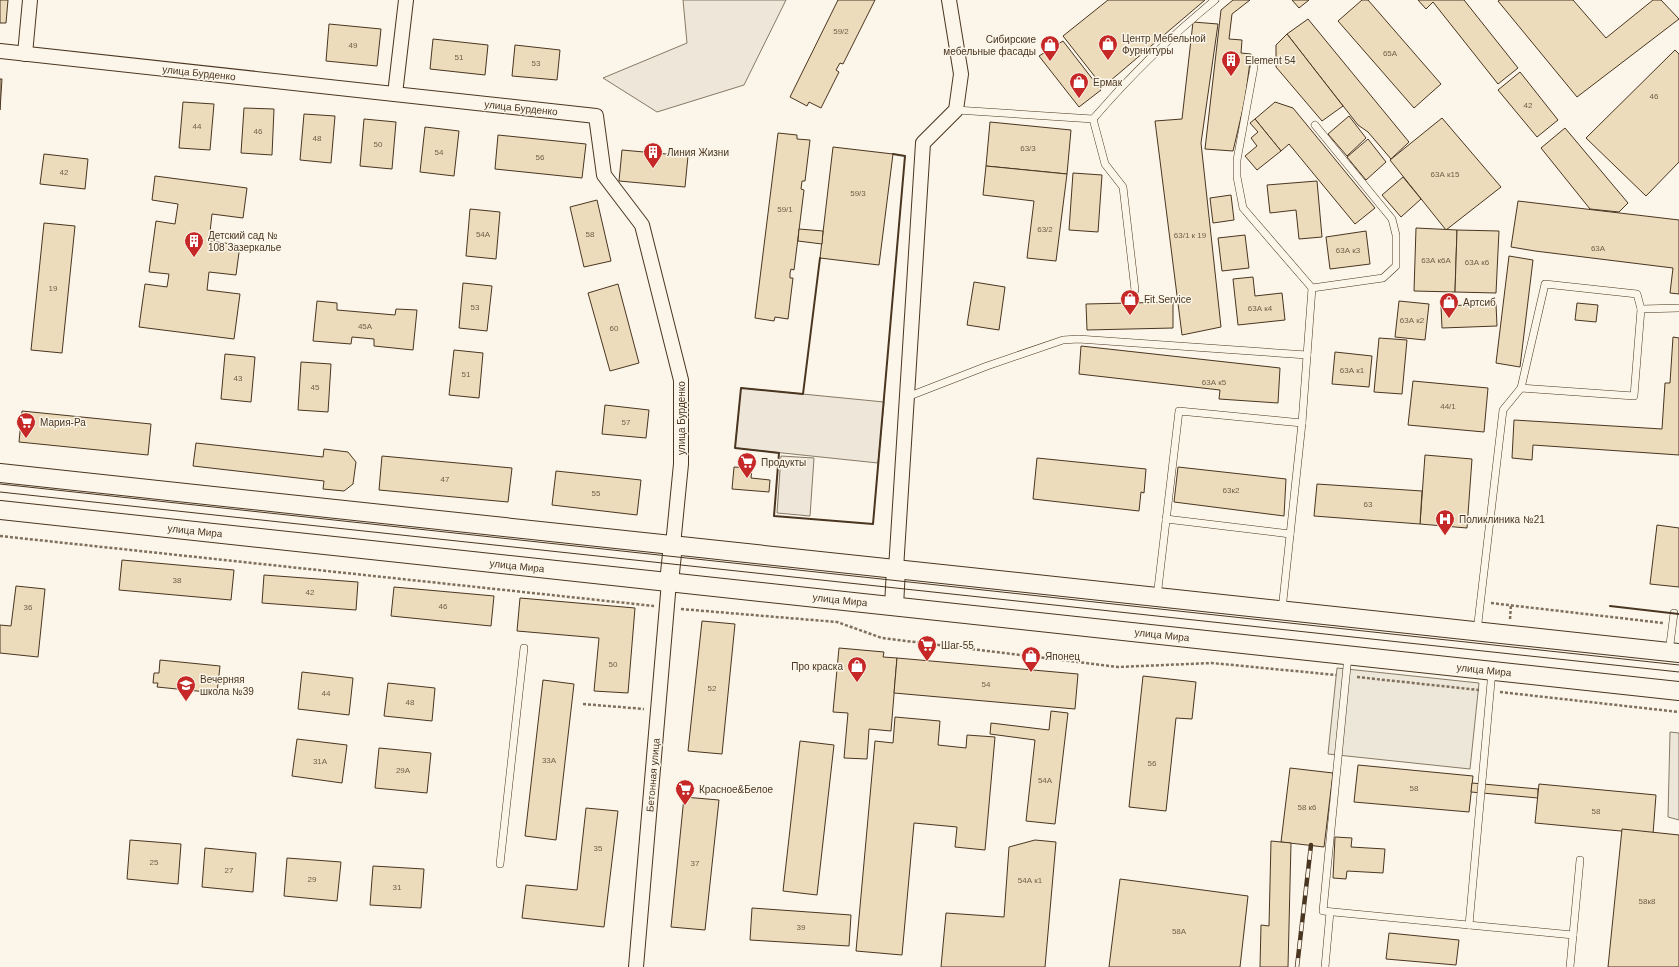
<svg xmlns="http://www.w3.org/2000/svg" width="1679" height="967" font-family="Helvetica,sans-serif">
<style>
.green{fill:#ede6d9;stroke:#887966}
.parking{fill:#ede7d9;stroke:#887966}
.building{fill:#ecdcbc;stroke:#4a3520}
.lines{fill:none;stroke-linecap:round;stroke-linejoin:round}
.service-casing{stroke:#4a3520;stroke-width:8}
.minor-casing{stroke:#4a3520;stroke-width:16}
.tertiary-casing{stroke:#4a3520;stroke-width:20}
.path{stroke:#7f6f5c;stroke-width:2.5;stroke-dasharray:3 2;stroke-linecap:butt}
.service{stroke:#fbf6e9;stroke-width:7}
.minor{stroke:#fbf6e9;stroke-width:14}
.tertiary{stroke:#fbf6e9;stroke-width:18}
.tram{stroke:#4a3520;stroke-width:1}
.rail-casing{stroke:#4a3520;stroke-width:4.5}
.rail{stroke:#fbf6e9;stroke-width:3;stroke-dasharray:9;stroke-linecap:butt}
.wall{stroke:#4a3520;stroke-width:2}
.labels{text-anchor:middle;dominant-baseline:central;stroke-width:3;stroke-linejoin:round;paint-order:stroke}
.number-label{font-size:8px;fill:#725f47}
.poi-label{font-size:10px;fill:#4a3520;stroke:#fbf6e9;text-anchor:start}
.street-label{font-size:10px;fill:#4a3520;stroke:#fbf6e9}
</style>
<rect width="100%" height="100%" fill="#fbf6e9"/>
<g class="green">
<path d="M683 0H786L744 85 657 112 603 78 687 43Z"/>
<path d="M741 388 884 402 878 463 735 448Z"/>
<path d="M781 456 814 458 810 516 777 513Z"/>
</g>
<g class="parking">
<path d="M1337 668 1479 683 1470 769 1328 754Z"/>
<path d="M1670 732 1679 733V820L1668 817Z"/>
</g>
<g class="building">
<path d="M0 0H8L6 23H0Z"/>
<path d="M838 0H875L843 64 840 63 836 70 839 72 821 108 809 102 807 106 790 97Z"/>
<path d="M1108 0H1205L1103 87 1063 36Z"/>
<path d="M1233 0H1250L1232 14 1229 39 1242 40 1241 53 1251 54 1245 100 1233 151 1205 149 1221 10Z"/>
<path d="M1292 0H1309L1299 8Z"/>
<path d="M1362 0H1368L1441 84 1414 108 1338 21Z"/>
<path d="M1418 0H1464L1518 68 1498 84 1433 2 1426 9Z"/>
<path d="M1500 0H1573L1606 38 1653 0H1661L1679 19 1577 97 1498 1Z"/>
<path d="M1308 19 1409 142 1391 159 1368 132 1358 125 1287 34Z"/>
<path d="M1193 22 1218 24 1201 143 1221 327 1182 335 1155 121 1182 119Z"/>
<path d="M329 24 381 29 377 66 326 61Z"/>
<path d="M1287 34 1343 106 1322 121 1276 67V45Z"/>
<path d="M433 39 488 45 485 75 430 69Z"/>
<path d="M1063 41 1101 90 1079 107 1039 56Z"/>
<path d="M515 45 560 50 557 80 512 76Z"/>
<path d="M1675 50 1679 54V162L1646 196 1586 138Z"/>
<path d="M1520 72 1558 120 1537 137 1498 90Z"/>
<path d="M0 79H2L0 110Z"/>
<path d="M183 102 214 104 210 150 179 148Z"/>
<path d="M1275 102 1293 108 1375 208 1355 224 1289 144 1281 151 1255 119Z"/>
<path d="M244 108 274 109 272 155 241 153Z"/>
<path d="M304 114 335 116 331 163 300 160Z"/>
<path d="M1349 116 1366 138 1347 156 1328 134Z"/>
<path d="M1442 118 1501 187 1446 230 1390 160Z"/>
<path d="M364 119 396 122 392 169 360 166Z"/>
<path d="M1255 119 1281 151 1257 170 1245 156 1257 146 1251 138 1258 132 1250 123Z"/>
<path d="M990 122 1071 130 1067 174 986 166Z"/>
<path d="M425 127 459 131 454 176 420 172Z"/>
<path d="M1565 128 1628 203 1619 212 1590 209 1541 148Z"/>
<path d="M778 133 797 135V139L810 140 805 181H802L801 189 804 190 794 270 791 269 790 273V278H793L788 319 775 317 774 321 755 318Z"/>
<path d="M498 135 586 144 582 178 495 169Z"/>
<path d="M1368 139 1386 162 1366 180 1347 157Z"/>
<path d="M833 147 893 154 879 265 820 258Z"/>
<path d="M622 150 688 156 685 187 619 181Z"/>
<path d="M44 154 88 159 85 189 40 184Z"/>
<path d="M986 166 1067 174 1056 261 1027 258 1034 201 983 195Z"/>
<path d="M1073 173 1102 175 1098 232 1069 230Z"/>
<path d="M155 176 247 188 243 218 212 214 209 241 240 245 236 275 209 272 207 290 240 294 234 339 139 327 145 284 167 287 169 274 149 272 156 221 175 224 178 204 152 200Z"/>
<path d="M1403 177 1421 199 1401 217 1382 195Z"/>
<path d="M1317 181 1322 237 1299 239 1296 210 1270 213 1267 185Z"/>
<path d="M1231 195 1234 220 1213 223 1210 198Z"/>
<path d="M597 200 611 261 584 267 570 207Z"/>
<path d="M1518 201 1679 220V294L1670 293 1673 268 1535 251 1511 247Z"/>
<path d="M470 209 500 212 496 259 466 256Z"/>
<path d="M44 223 75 226 62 353 31 350Z"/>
<path d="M1416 228 1457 230 1455 292 1414 291Z"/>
<path d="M799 229 823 231 822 244 798 241Z"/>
<path d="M1457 230 1499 231 1496 293 1455 292Z"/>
<path d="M1366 231 1370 264 1330 269 1326 237Z"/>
<path d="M1245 235 1249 268 1222 271 1218 238Z"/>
<path d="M1509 256 1533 260 1520 367 1496 363Z"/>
<path d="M1253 277 1255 296 1282 293 1285 320 1238 325 1233 279Z"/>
<path d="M974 282 1005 287 999 330 967 325Z"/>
<path d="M463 283 492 286 487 331 459 328Z"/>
<path d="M618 284 639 363 610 371 588 293Z"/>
<path d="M317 301 337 303V310L395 315 396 309 417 310 413 350 374 346V339L352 337 351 344 313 341Z"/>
<path d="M1399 301 1429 304 1425 340 1395 337Z"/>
<path d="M1173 302V328L1087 330 1086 304Z"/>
<path d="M1577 303 1598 305 1596 322 1575 320Z"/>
<path d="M1496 304 1497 326 1442 328 1441 306Z"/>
<path d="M1673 337 1679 338V455L1533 445 1532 460 1512 458 1514 420 1662 429 1665 383H1670Z"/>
<path d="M1379 338 1407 340 1402 394 1374 392Z"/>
<path d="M1081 346 1280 368 1278 403 1219 399 1220 390 1079 374Z"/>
<path d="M454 350 483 353 479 398 449 395Z"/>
<path d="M1335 352 1372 356 1369 387 1332 384Z"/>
<path d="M225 354 255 357 251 402 221 399Z"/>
<path d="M301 362 331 364 328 412 298 410Z"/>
<path d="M1413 381 1488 388 1484 432 1408 425Z"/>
<path d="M605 405 649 410 646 438 602 434Z"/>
<path d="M22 411 151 424 148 455 19 442Z"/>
<path d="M196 443 323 457 324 449 348 452 356 462 353 484 344 491 323 489 324 481 193 466Z"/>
<path d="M1425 455 1472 459 1467 528 1420 524Z"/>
<path d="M382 456 512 468 508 502 379 490Z"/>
<path d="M1037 458 1146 469 1144 493 1141 492 1139 511 1033 499Z"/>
<path d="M734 467 752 468 751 478 770 480 769 492 732 489Z"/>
<path d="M1178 467 1286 479 1284 516 1174 502Z"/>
<path d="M556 471 641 480 637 515 552 505Z"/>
<path d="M1317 484 1422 491 1420 524 1314 516Z"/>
<path d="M1657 525 1679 528V587L1650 584Z"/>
<path d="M122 560 234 570 231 600 119 590Z"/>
<path d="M264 575 358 582 356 610 262 603Z"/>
<path d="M16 586 45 589 38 657 0 653V625L11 626Z"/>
<path d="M394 587 494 596 491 626 391 616Z"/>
<path d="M520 598 635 608 628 693 594 691 599 638 517 631Z"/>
<path d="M702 621 735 624 722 754 688 751Z"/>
<path d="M839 648 884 652 883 657 897 658 891 731 869 729 867 759 844 758 848 713 833 712Z"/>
<path d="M897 658 1078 674 1075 709 894 693Z"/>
<path d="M160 660 220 666 217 693 157 687 158 683H153L154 673H159Z"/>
<path d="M302 672 353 678 349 715 298 709Z"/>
<path d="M1143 676 1196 682 1192 719 1176 718 1166 811 1129 807Z"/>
<path d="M543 680 574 684 556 840 525 836Z"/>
<path d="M388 683 435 688 432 721 384 716Z"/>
<path d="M1051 711 1068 713 1055 824 1026 821 1035 740 990 734 991 723 1049 730Z"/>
<path d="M895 717 940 721 938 745 966 748 967 735 995 737 985 850 955 847 957 827 914 823 902 955 856 951 875 741 893 743Z"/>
<path d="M297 739 347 745 342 783 292 776Z"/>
<path d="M800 741 834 745 817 895 783 891Z"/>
<path d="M379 748 431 753 427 793 375 788Z"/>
<path d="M1358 765 1473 776 1469 812 1354 802Z"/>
<path d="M1290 768 1333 773 1324 847 1281 842Z"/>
<path d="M1472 783 1538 789V798L1471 792Z"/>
<path d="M1539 784 1656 795 1653 834 1535 823Z"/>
<path d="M684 797 719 800 705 930 671 927Z"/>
<path d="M586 808 618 811 604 927 522 918 526 885 577 890Z"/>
<path d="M1622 829 1679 835V967H1608Z"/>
<path d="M1335 837 1352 838 1351 847 1385 849 1383 873 1347 871 1346 879 1333 878Z"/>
<path d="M130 840 181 844 178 884 127 879Z"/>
<path d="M1035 840 1056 842 1045 967H941L946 913 1004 917 1009 847Z"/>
<path d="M1271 841 1291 843 1288 967H1260L1261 925 1269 926Z"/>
<path d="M205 848 256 853 253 892 202 887Z"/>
<path d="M287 858 341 862 337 901 284 896Z"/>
<path d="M373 866 424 869 421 908 370 905Z"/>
<path d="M1120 879 1248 896 1240 967H1109Z"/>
<path d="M752 908 851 915 849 946 750 940Z"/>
<path d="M1389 933 1459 940 1456 965 1386 959Z"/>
</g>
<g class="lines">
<defs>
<g id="service">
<path d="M1254 67 1237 160V177L1243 208 1312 288"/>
<path d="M956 110 1093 119 1105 164 1123 187 1135 290"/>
<path d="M1093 119C1130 76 1171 36 1215 0"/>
<path d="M1521 388 1545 284 1637 294 1641 309"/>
<path d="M907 397 987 366 1063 340 1078 339 1307 355"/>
<path d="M1302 423 1312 288 1383 278 1396 266V235L1392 219 1315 125"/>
<path d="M1166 519 1290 534"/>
<path d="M1157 597 1179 411 1302 423 1282 610"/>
<path d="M1477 631 1503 410 1521 388 1634 396 1641 309 1679 308"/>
<path d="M1669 652 1674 613"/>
<path d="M1348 656 1323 911 1573 935 1570 967"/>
<path d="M500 864 524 648"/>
<path d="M1469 925 1492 671"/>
<path d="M1573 935 1580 860"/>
<path d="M1325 967 1330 912"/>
</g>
<g id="minor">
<path d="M0 51 596 116 604 175 642 225 681 380V464L673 545"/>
<path d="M25 54 30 0"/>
<path d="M395 94 406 0"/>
<path d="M896 569 923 143 956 110 961 74 949 0"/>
<path d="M636 967 669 582"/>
</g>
<g id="tertiary">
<path d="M0 473 1679 653"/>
<path d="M0 510 1679 691"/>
<path d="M669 582 673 545"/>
<path d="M894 606 896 569"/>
</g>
</defs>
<use href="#service" class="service-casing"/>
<use href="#minor" class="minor-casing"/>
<use href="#tertiary" class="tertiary-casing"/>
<g class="path">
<path d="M0 536 654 606"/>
<path d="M1491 603 1663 623"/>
<path d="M681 609 837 622 882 638 1118 667 1212 663 1336 675"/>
<path d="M1510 619 1511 605"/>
<path d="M1357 677 1479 690"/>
<path d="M1500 692 1679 712"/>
<path d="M583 704 644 709"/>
</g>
<use href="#service" class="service"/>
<use href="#minor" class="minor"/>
<use href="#tertiary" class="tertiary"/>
<g class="tram">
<path d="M0 484 1679 665"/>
<path d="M0 492 1679 672"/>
</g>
<defs>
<path id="rail" d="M1297 967 1311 845"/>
</defs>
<use href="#rail" class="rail-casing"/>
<use href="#rail" class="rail"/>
<g class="wall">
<path d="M820 258 803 394 741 388 735 448 779 453 774 516 873 524 905 156 893 154"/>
<path d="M1610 606 1679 614"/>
</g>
</g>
<defs>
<symbol id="shop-pin" viewBox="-11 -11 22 30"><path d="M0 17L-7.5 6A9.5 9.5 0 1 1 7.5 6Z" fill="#c62828" stroke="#fbf6e9"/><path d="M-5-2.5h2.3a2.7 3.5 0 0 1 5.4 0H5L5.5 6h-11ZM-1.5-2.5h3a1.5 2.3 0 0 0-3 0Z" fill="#fff"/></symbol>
<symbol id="building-pin" viewBox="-11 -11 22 30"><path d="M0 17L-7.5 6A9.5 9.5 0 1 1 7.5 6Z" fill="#c62828" stroke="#fbf6e9"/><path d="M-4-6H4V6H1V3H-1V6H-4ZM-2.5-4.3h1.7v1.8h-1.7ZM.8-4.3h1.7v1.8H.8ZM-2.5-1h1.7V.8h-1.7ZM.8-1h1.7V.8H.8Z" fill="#fff"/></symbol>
<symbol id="supermarket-pin" viewBox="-11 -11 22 30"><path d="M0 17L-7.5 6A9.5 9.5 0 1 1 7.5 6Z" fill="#c62828" stroke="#fbf6e9"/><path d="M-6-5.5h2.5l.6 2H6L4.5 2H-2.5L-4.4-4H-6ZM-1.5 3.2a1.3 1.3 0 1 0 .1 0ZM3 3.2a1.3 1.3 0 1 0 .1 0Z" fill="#fff"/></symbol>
<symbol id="hospital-pin" viewBox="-11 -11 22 30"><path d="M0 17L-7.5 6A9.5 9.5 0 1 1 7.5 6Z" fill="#c62828" stroke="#fbf6e9"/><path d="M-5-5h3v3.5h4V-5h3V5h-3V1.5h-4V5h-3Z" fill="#fff"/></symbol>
<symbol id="school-pin" viewBox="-11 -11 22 30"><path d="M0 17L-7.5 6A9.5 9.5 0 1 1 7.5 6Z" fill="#c62828" stroke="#fbf6e9"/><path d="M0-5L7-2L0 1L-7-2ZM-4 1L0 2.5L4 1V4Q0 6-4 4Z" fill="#fff"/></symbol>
</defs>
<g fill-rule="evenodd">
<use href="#shop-pin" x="1097" y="33" width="22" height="30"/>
<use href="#shop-pin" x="1039" y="34" width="22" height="30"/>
<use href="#building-pin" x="1220" y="49" width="22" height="30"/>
<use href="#shop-pin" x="1068" y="71" width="22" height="30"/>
<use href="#building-pin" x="642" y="141" width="22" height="30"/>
<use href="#building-pin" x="183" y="230" width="22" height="30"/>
<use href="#shop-pin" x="1119" y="288" width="22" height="30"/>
<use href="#shop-pin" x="1438" y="291" width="22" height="30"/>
<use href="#supermarket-pin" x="15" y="411" width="22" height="30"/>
<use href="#supermarket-pin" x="736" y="451" width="22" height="30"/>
<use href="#hospital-pin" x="1434" y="508" width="22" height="30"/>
<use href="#supermarket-pin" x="916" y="634" width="22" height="30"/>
<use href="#shop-pin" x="1020" y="645" width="22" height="30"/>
<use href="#shop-pin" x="846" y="655" width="22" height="30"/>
<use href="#school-pin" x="175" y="674" width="22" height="30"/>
<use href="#supermarket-pin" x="674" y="778" width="22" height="30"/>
</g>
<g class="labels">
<g class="number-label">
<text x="841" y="31">59/2</text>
<text x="353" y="45">49</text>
<text x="1390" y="53">65А</text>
<text x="459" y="57">51</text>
<text x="536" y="63">53</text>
<text x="1654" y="96">46</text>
<text x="1528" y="105">42</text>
<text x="197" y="126">44</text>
<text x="258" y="131">46</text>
<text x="317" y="138">48</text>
<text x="378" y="144">50</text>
<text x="1028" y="148">63/3</text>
<text x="439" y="152">54</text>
<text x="540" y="157">56</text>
<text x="64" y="172">42</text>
<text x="1445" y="174">63А к15</text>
<text x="858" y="193">59/3</text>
<text x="785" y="209">59/1</text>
<text x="1045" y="229">63/2</text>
<text x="483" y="234">54А</text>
<text x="590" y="234">58</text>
<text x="1190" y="235">63/1 к 19</text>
<text x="1598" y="248">63А</text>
<text x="1348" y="250">63А к3</text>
<text x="1436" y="260">63А к6А</text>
<text x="1477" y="262">63А к6</text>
<text x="53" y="288">19</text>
<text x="475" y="307">53</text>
<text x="1260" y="308">63А к4</text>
<text x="1412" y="320">63А к2</text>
<text x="365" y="326">45А</text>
<text x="614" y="328">60</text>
<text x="1352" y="370">63А к1</text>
<text x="466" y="374">51</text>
<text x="238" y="378">43</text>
<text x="1214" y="382">63А к5</text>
<text x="315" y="387">45</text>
<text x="1448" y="406">44/1</text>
<text x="626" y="422">57</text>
<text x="445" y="479">47</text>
<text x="1231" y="490">63к2</text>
<text x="596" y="493">55</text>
<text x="1368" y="504">63</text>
<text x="177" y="580">38</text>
<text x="310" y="592">42</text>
<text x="443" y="606">46</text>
<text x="28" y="607">36</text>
<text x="613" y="664">50</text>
<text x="986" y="684">54</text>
<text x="712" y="688">52</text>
<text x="326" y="693">44</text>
<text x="410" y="702">48</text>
<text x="549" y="760">33А</text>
<text x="320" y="761">31А</text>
<text x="1152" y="763">56</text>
<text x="403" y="770">29А</text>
<text x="1045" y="780">54А</text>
<text x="1414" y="788">58</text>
<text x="1307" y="807">58 к6</text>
<text x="1596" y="811">58</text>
<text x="598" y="848">35</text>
<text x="154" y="862">25</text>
<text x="695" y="863">37</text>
<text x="229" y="870">27</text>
<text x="312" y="879">29</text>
<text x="1030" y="880">54А к1</text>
<text x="397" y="887">31</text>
<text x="1647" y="901">58к8</text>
<text x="801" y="927">39</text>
<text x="1179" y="931">58А</text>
</g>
<g class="poi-label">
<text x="1122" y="38">Центр Мебельной<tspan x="1122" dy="12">Фурнитуры</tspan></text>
<text x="1036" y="39" text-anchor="end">Сибирские<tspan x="1036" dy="12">мебельные фасады</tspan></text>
<text x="1245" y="60">Element 54</text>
<text x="1093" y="82">Ермак</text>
<text x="667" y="152">Линия Жизни</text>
<text x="208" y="235">Детский сад №<tspan x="208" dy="12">108 Зазеркалье</tspan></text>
<text x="1144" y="299">Fit Service</text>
<text x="1463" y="302">Артсиб</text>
<text x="40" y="422">Мария-Ра</text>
<text x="761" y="462">Продукты</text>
<text x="1459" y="519">Поликлиника №21</text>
<text x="941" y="645">Шаг-55</text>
<text x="1045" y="656">Японец</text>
<text x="843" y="666" text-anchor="end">Про краска</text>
<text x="200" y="679">Вечерняя<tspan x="200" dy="12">школа №39</tspan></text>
<text x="699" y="789">Красное&amp;Белое</text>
</g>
<g class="street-label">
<text transform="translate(199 73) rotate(6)">улица Бурденко</text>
<text transform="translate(521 108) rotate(6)">улица Бурденко</text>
<text transform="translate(681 418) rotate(-90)">улица Бурденко</text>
<text transform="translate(195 531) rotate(6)">улица Мира</text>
<text transform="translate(517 566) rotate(6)">улица Мира</text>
<text transform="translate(840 600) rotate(6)">улица Мира</text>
<text transform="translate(1162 635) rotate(6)">улица Мира</text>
<text transform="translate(1484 670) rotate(6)">улица Мира</text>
<text transform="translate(653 775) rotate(-85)">Бетонная улица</text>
</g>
</g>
</svg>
